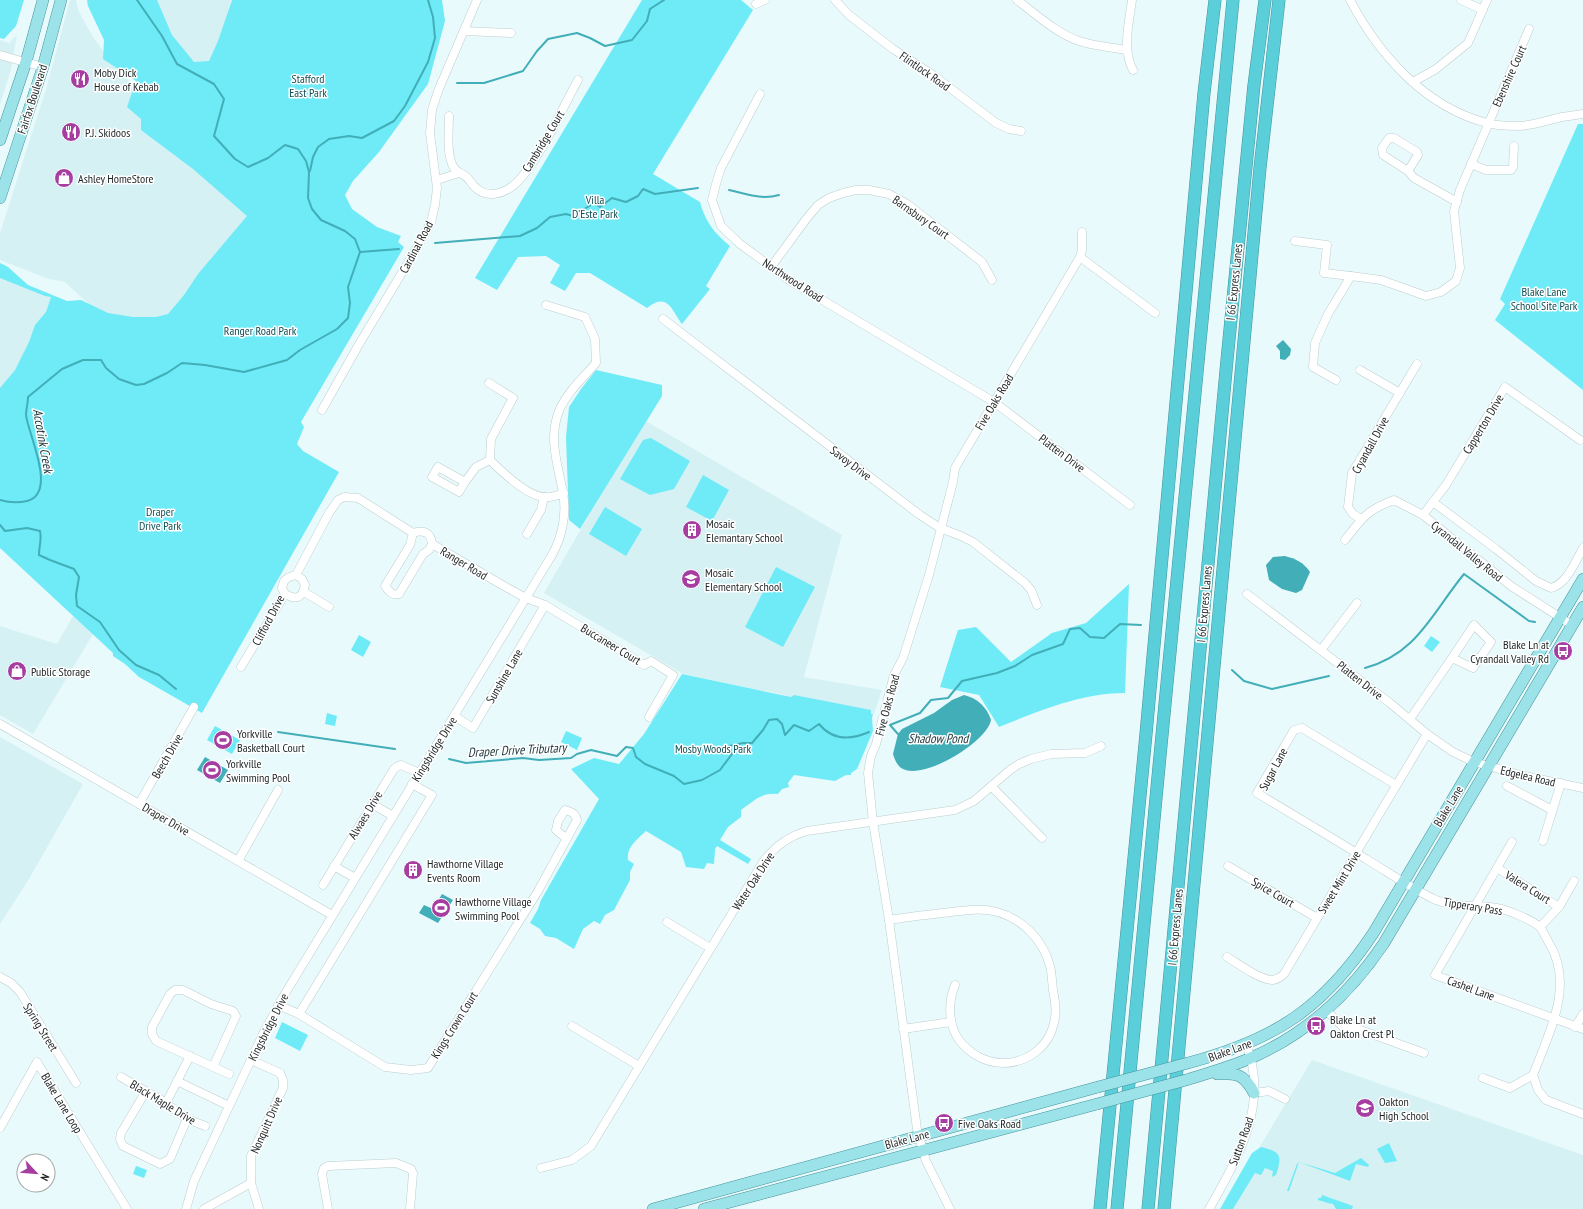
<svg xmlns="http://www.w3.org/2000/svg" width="1583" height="1209" font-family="'PT Sans Narrow',sans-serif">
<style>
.built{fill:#d6f1f3}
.green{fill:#6eebf7}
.water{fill:#41aeb8}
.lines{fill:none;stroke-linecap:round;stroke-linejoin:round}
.stream{stroke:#41aeb8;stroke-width:2}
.minor-casing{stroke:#bccdcf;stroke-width:9}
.major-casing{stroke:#45939a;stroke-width:12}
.highway-casing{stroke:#45939a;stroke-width:13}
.minor{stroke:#fff;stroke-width:8}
.major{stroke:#9ce2e9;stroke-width:11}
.highway{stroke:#5acfda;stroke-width:12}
.major-bridge-casing{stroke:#45939a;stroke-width:12;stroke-linecap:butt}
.major-bridge{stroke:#9ce2e9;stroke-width:11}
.labels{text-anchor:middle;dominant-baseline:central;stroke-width:3;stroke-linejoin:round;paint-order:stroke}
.street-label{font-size:12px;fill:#1d2324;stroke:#fff}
.poi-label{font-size:12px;fill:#1d2324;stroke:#fff;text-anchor:start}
.park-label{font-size:12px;fill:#0f4f54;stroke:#fff}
.water-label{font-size:13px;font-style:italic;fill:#1e3639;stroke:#fff}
</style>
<rect width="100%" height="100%" fill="#e9fafc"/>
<g class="built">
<path d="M70 0H76L79 12 93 37 115 67 135 87 145 51 110 0H231L209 84 306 148 145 357 65 282 49 279 0 260V233L46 89Z"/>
<path d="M17 35 11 70 0 104V40L9 43Z"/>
<path d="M0 278 51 297 10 423 0 420Z"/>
<path d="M644 420 842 535 804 677 882 690 874 714 683 674 544 593Z"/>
<path d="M73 616 93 634 33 734 0 715V626L57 644Z"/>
<path d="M0 737 83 784 29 879 0 924Z"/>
<path d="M1312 1060 1583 1155V1209H1222Z"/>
</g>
<g class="green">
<path d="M0 0H24L16 26 4 39 0 38Z"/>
<path d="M87 0H157L172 35 194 62 209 61 218 41 232 0H442L445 21 428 84 379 152 353 181 345 195 352 209 377 227 401 236 398 242 404 247 301 422 304 427 297 444 303 451 339 472 202 713 139 677 125 664 113 656V653L0 548V388L15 370 29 342 35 325 46 312 51 297 45 296 0 278V263L8 267 28 285 67 301 81 300 108 313 133 317H156L168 314 184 295 198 274 247 216 193 169 141 130V119L127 107 136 81 103 59 104 40 88 6Z"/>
<path d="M642 0H741L753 10 653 174 700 202C705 221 714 233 730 246L706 286 710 289 682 324C672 311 668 291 647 308L590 273H576L565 291 550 283 560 265 546 256 518 257 497 290 475 278Z"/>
<path d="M1578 124H1583V390L1495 320 1505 304 1500 299Z"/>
<path d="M596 370 662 385V396L580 529 569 520 566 437 569 407 581 389Z"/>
<path d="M651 438 690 461 674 489 650 495 620 479 643 440Z"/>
<path d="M703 475 729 490 712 521 686 507Z"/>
<path d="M605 507 642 529 626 556 589 534Z"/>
<path d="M776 567 815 587 783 647 745 627Z"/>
<path d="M1129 584 1125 693C1081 693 1039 711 999 727L979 695 940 687 958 630 976 627 1011 662 1052 633 1086 623Z"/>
<path d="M359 635 371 642 363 657 351 650Z"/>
<path d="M1431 636 1440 642 1432 652 1424 646Z"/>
<path d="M682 674 791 697 794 695 871 710V714H873L872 718 873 731 857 769 851 773V775H846L835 781 794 775 788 783 789 787 782 789 778 794C761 792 754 801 741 810V817L728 827 720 840 751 859 748 864 717 846 715 849 714 864 707 863 704 869 686 867 681 852 646 831C638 839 626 847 628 860L634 864 630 872V880L614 910 605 915 600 924 594 921 583 929 574 949 556 938 545 936 540 929 530 923 538 909 541 900 599 799 571 769 594 758 619 764 644 734Z"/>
<path d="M327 713 337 716 335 726 325 724Z"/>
<path d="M215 726 240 740 232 754 207 740Z"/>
<path d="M566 731 582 738 577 750 561 742Z"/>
<path d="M282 1022 308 1035 300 1051 275 1038Z"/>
<path d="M1389 1143 1397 1161 1385 1163 1377 1149Z"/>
<path d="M1261 1147C1282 1152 1282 1156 1276 1175L1272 1177 1273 1171 1265 1168 1261 1175 1255 1173 1233 1209H1220L1252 1153Z"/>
<path d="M1361 1158 1369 1165 1368 1167 1356 1164 1350 1181 1299 1162 1289 1191H1287L1297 1164 1299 1162 1335 1173Z"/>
<path d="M136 1166 147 1170 144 1178 133 1174Z"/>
<path d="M1322 1195 1353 1206 1352 1209H1336L1333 1204 1328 1203 1318 1200V1198H1321Z"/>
</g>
<g class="water">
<path d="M1283 340 1291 349 1290 355 1285 360 1280 359V351L1276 346Z"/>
<path d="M1285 556C1296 559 1303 562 1310 572L1302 590 1296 593 1282 589 1269 580 1266 565 1273 557Z"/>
<path d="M964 695C977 698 987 707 991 720 987 742 924 780 903 769 897 766 895 760 893 754L898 734 902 729 934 713 952 700Z"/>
<path d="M205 757 228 770 220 783 197 770Z"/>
<path d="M442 894 453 900 438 923 419 913 424 905 433 909Z"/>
</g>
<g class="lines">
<g class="stream">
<path d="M457 83H484L523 71 537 51 548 39 577 33 590 38 605 46 632 40 647 21 650 9 664 0"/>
<path d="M310 171 313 157 318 147 329 139 349 136 362 138 394 121 405 106 428 62 435 38 433 17 428 0"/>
<path d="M729 190C747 194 761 200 779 195"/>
<path d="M435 243 520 236 537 228 550 217 566 214 573 216 594 203 600 207 612 198 626 202 638 196 643 189 655 194 698 188"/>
<path d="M360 252 399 249"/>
<path d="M0 500C10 503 18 503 27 501 58 493 28 434 26 415 26 410 28 403 28 397L62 369 83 360H101L106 368 119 379 136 385 144 384 167 373 182 363 205 365 244 372 287 360 300 350 337 329 348 318 350 303 348 287 360 252 355 239 345 231 321 220 312 209 308 198 309 172 306 161 298 149 285 145 268 158 248 167 235 159 214 136 224 99 214 84 177 64 162 36 137 0"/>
<path d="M0 525 5 531 27 528 40 531C42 539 39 546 39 555L50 560 74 569 79 577 76 595 77 606 100 622 119 650 136 665 159 675 176 689"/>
<path d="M1365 668C1417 654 1432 613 1464 574L1529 621 1535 622"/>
<path d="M1232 670 1244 681 1272 689 1329 676"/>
<path d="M278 732 395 749"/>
<path d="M898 734 890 725 920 713 931 700 948 698 962 681 997 673 1015 666 1032 655 1063 644 1070 629 1080 628 1090 637 1104 638 1120 624 1141 625"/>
<path d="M449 759 466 763 523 758 539 760 571 758 577 754 591 750 617 756 626 747 633 748 636 757 645 764 674 776 684 784 702 780 720 770 732 754 729 746 743 743H752L763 730 769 720 777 719 782 724 785 735 794 725 809 731 819 724C833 741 851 740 869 732"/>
</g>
<defs>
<g id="minor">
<path d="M835 0 849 15 893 49 933 75 996 123 1009 129 1021 131"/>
<path d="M1017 0C1037 15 1056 33 1079 41 1094 46 1111 47 1127 50"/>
<path d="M1132 0C1129 23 1122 49 1133 70"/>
<path d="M1350 0C1379 55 1425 107 1487 123 1497 126 1510 126 1520 126 1535 125 1548 120 1562 117 1569 116 1576 115 1583 114"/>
<path d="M1461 0 1483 10"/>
<path d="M756 4 765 0"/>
<path d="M464 31 511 33"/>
<path d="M0 55 43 67"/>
<path d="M1413 82 1436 69 1468 43 1487 0"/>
<path d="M760 94 721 168 716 184 712 200 721 226 740 244 792 282 994 402 1130 505"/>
<path d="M449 116C449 131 446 155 454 168 458 174 465 173 470 181 484 202 506 195 521 178 543 152 561 111 578 80"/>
<path d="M1471 164 1486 170H1511L1513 167 1514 146"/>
<path d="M1408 171 1418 155 1417 152 1394 138H1389L1382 148 1383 155 1408 171 1414 178 1457 202"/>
<path d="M437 180 459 173"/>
<path d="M1295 241 1327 245 1324 273 1351 276"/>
<path d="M1080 257 1155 313"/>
<path d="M771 267 807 218 818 205 829 198 843 193 856 190H869L889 194 907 204 982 262 992 280"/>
<path d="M663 319 920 515 940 528 961 536 973 542 1025 583 1031 590 1037 605"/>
<path d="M1360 370 1400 393"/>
<path d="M1336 380 1313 367 1315 343 1328 314 1351 276 1381 280 1426 296 1441 292 1456 281 1460 268 1454 211 1460 190 1529 29"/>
<path d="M489 383 513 398 491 439 490 460C502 472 528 497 545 497 551 498 558 495 564 493"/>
<path d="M322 410 358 346 418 246 431 222 435 205 437 188 430 133 432 110 438 91 477 0"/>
<path d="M465 482 459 492 432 477 438 467 465 482 476 467 490 460"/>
<path d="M1433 502 1496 549 1536 581 1551 588C1567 584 1575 562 1583 548"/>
<path d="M1423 515 1446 485 1505 387 1580 440"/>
<path d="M1361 519 1353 514 1348 507 1352 473 1417 364"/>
<path d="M413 533C424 529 431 533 432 544L504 586 526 598 545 605 644 665 651 661 673 675 649 717"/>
<path d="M413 533 410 545 385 586C389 591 392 596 399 594L423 554 429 550 432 544"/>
<path d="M527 534 541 510 544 497"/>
<path d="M1345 540C1362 518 1367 510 1394 500L1423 515 1511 586 1572 625"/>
<path d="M304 592 329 607"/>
<path d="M285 594C296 600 302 599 305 585L302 579 296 575"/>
<path d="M1247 594 1390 703 1427 734 1453 752 1474 762 1520 775 1583 788"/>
<path d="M1321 650 1357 603"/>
<path d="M241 667 285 594 282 588 284 581 289 577 296 575 329 513 338 500 344 497 358 498 413 533"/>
<path d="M454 716 473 728 545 605"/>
<path d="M1410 719 1452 658 1473 668 1491 642 1474 625 1452 658"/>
<path d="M0 724 332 915"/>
<path d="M1396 785 1302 728 1294 730 1257 793C1293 815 1330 836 1366 859 1388 872 1412 889 1436 900 1457 909 1480 903 1502 909 1512 912 1532 920 1540 927 1543 931 1546 938 1549 943 1575 985 1549 1033 1533 1075"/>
<path d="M991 786 1042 838"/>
<path d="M1507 786 1552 810"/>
<path d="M139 804 194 707"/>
<path d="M372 804 393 816"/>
<path d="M1543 841 1561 783"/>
<path d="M1512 842 1435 975 1583 1029"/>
<path d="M238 861 278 790"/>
<path d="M334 866 355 878"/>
<path d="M1228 866 1317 918"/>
<path d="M1497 868 1559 907 1540 927"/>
<path d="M323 885 394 769 398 766 401 765 419 773"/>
<path d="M1559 907 1574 881"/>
<path d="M889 920C907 917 925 915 943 913 961 911 979 907 997 912 1023 919 1043 940 1050 966 1052 974 1052 982 1053 990 1055 1001 1057 1012 1054 1023 1049 1047 1027 1063 1003 1063 986 1063 970 1054 959 1040 948 1024 948 1002 955 985"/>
<path d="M667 922 710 948"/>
<path d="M1227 957C1237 963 1261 981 1273 980 1278 979 1281 977 1284 974L1427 734"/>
<path d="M0 977 11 983 20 992 76 1083"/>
<path d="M278 1005 299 1014 385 1067 411 1070 428 1068 538 891 577 820C575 813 572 812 565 810L558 821 556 830 567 839"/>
<path d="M1327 1011 1343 1027H1352L1424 1053"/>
<path d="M299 1014 432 795 412 784"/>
<path d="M572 1026 639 1066"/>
<path d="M1575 1027 1583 1014"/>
<path d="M903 1029 951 1022"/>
<path d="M251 1060 280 1073 283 1080V1088L251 1156V1183L259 1209"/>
<path d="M213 1067 236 1016 233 1011 211 1004 183 990H175L170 994 152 1027V1034L156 1041 229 1074"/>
<path d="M121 1077 163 1101 187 1119 205 1126"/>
<path d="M1483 1078 1510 1088 1533 1075 1538 1090 1546 1100 1583 1114"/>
<path d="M177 1081 229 1106"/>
<path d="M146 1091 121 1133 120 1139 123 1146 160 1164 170 1159 187 1119"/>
<path d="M1254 1093 1269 1091 1285 1099"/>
<path d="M166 1103 190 1056"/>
<path d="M0 1128 37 1062 127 1209"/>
<path d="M541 1168 572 1160 591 1146 763 862C775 846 789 836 807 831L955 810 974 801 1010 770 1019 764 1031 759 1051 754 1085 753 1101 746"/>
<path d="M186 1209 194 1181 264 1032 283 997 552 555C562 537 567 514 563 493 558 465 548 439 559 411 567 392 583 378 596 363L595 339 585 317 546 305"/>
<path d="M204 1209 251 1183"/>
<path d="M328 1209 322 1174 324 1168 328 1166 396 1163 411 1169 413 1173 410 1209"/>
<path d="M950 1209 926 1161 917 1129 889 920 873 822 868 773 871 756 876 744 894 675 903 658 929 575 953 482 955 468 1080 257 1082 250V232"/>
<path d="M1209 1209C1238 1158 1270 1104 1246 1044"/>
</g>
<g id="major">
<path d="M0 140 26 62 43 0"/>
<path d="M0 198 43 67 61 0"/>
<path d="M1188 1063C1275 1040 1324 1008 1374 932L1583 579"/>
<path d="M1217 1074C1237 1073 1244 1074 1254 1093"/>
<path d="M1186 1080C1208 1073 1231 1067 1253 1057 1308 1033 1351 992 1384 943L1583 607"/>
<path d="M653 1209 1098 1087"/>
<path d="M704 1209 1097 1104"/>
</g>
<g id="highway">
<path d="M1100 1209 1146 734 1204 93 1215 0"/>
<path d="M1117 1209C1156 806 1192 403 1233 0"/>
<path d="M1148 1209 1227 360 1254 85 1265 0"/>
<path d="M1164 1209 1260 168 1279 0"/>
</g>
</defs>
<use href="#minor" class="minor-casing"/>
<use href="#major" class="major-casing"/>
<use href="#highway" class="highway-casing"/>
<use href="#minor" class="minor"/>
<use href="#major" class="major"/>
<use href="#highway" class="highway"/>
<defs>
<g id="major-bridge">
<path d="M1098 1087 1188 1063"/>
<path d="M1097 1104 1186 1080"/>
</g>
</defs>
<use href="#major-bridge" class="major-bridge-casing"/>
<use href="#major-bridge" class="major-bridge"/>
</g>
<defs>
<symbol id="restaurant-disc" viewBox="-11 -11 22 22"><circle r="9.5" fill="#a63ea1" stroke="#fff"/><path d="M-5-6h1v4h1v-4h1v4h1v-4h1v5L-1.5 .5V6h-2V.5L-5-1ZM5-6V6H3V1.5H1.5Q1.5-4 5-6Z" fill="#fff"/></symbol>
<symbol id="shop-disc" viewBox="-11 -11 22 22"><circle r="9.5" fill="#a63ea1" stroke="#fff"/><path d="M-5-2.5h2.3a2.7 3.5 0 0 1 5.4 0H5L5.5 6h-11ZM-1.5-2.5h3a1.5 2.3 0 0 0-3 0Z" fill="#fff"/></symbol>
<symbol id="building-disc" viewBox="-11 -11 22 22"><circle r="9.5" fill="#a63ea1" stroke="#fff"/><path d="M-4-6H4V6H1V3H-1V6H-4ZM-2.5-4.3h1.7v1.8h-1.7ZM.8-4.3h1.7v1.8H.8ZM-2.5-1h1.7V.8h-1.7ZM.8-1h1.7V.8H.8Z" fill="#fff"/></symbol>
<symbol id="school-disc" viewBox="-11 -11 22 22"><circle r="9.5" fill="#a63ea1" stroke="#fff"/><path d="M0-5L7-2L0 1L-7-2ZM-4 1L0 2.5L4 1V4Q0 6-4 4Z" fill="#fff"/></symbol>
<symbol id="bus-disc" viewBox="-11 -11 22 22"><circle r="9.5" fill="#a63ea1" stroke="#fff"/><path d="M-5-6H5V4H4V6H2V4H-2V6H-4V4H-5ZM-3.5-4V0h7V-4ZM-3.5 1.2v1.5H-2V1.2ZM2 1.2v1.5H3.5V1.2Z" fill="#fff"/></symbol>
<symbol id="stadium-disc" viewBox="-11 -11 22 22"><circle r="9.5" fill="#a63ea1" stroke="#fff"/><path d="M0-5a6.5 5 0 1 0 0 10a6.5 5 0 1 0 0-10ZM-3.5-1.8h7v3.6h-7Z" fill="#fff"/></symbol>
</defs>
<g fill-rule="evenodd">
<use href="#restaurant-disc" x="69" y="68" width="22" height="22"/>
<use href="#restaurant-disc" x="60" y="121" width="22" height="22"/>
<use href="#shop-disc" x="53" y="167" width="22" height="22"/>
<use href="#building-disc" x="681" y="519" width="22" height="22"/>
<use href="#school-disc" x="680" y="568" width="22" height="22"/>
<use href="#bus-disc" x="1552" y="640" width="22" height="22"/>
<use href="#shop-disc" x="6" y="660" width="22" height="22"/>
<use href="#stadium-disc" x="212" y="729" width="22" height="22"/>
<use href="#stadium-disc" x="201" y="759" width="22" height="22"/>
<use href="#building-disc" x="402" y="859" width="22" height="22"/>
<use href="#stadium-disc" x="430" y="897" width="22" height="22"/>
<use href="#bus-disc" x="1305" y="1015" width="22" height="22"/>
<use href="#school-disc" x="1354" y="1097" width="22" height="22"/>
<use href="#bus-disc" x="933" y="1112" width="22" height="22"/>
</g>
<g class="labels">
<g class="street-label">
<text transform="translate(925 71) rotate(35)">Flintlock Road</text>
<text transform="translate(1509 76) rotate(-66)">Ebenshire Court</text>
<text transform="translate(32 99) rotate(-72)">Fairfax Boulevard</text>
<text transform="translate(543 141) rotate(-59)">Cambridge Court</text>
<text transform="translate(921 217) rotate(35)">Barnsbury Court</text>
<text transform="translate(416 247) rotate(-62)">Cardinal Road</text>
<text transform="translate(793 280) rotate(33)">Northwood Road</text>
<text transform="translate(1234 282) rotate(-84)">I 66 Express Lanes</text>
<text transform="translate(994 402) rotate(-59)">Five Oaks Road</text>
<text transform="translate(1483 424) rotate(-59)">Capperton Drive</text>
<text transform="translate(1370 445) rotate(-61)">Cryandall Drive</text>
<text transform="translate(1062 453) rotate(37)">Platten Drive</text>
<text transform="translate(851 463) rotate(37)">Savoy Drive</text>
<text transform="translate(1467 551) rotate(39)">Cyrandall Valley Road</text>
<text transform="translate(464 563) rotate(31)">Ranger Road</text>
<text transform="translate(1204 604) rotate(-85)">I 66 Express Lanes</text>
<text transform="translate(268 620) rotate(-62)">Clifford Drive</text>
<text transform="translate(611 644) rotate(31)">Buccaneer Court</text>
<text transform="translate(504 676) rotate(-60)">Sunshine Lane</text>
<text transform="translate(1360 680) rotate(38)">Platten Drive</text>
<text transform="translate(887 705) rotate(-75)">Five Oaks Road</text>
<text transform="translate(434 749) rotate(-58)">Kingsbridge Drive</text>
<text transform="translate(167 756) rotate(-60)">Beech Drive</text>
<text transform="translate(1273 769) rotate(-62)">Sugar Lane</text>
<text transform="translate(1528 776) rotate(13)">Edgelea Road</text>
<text transform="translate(1448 806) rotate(-59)">Blake Lane</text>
<text transform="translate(365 815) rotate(-59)">Alwaes Drive</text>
<text transform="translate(166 819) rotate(30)">Draper Drive</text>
<text transform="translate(753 881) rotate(-57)">Water Oak Drive</text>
<text transform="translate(1339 882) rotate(-59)">Sweet Mint Drive</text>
<text transform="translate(1528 887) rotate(32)">Valera Court</text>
<text transform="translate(1273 892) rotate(30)">Spice Court</text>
<text transform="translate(1473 906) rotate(9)">Tipperary Pass</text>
<text transform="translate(1175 927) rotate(-85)">I 66 Express Lanes</text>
<text transform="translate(1471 988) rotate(20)">Cashel Lane</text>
<text transform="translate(454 1025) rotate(-58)">Kings Crown Court</text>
<text transform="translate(41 1027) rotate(58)">Spring Street</text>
<text transform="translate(268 1027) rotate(-63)">Kingsbridge Drive</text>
<text transform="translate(1230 1050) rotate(-20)">Blake Lane</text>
<text transform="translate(163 1102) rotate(31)">Black Maple Drive</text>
<text transform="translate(62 1103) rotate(59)">Blake Lane Loop</text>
<text transform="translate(266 1125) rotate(-66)">Nonquitt Drive</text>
<text transform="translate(907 1139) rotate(-15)">Blake Lane</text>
<text transform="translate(1241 1141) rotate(-70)">Sutton Road</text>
</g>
<g class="poi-label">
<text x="94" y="72">Moby Dick<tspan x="94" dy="14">House of Kebab</tspan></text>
<text x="85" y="132">P.J. Skidoos</text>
<text x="78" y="178">Ashley HomeStore</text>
<text x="706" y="523">Mosaic<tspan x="706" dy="14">Elemantary School</tspan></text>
<text x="705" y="572">Mosaic<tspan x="705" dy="14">Elementary School</tspan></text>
<text x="1549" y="644" text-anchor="end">Blake Ln at<tspan x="1549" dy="14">Cyrandall Valley Rd</tspan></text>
<text x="31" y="671">Public Storage</text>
<text x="237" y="733">Yorkville<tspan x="237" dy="14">Basketball Court</tspan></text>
<text x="226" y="763">Yorkville<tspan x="226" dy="14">Swimming Pool</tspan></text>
<text x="427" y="863">Hawthorne Village<tspan x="427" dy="14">Events Room</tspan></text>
<text x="455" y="901">Hawthorne Village<tspan x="455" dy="14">Swimming Pool</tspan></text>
<text x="1330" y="1019">Blake Ln at<tspan x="1330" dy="14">Oakton Crest Pl</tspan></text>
<text x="1379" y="1101">Oakton<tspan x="1379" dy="14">High School</tspan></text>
<text x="958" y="1123">Five Oaks Road</text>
</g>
<g class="park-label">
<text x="308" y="78">Stafford<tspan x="308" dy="14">East Park</tspan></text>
<text x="595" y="199">Villa<tspan x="595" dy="14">D'Este Park</tspan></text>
<text x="1544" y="291">Blake Lane<tspan x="1544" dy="14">School Site Park</tspan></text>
<text x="260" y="330">Ranger Road Park</text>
<text x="160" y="511">Draper<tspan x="160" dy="14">Drive Park</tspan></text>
<text x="713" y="748">Mosby Woods Park</text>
</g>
<g class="water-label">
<text transform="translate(43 441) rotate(80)">Accotink Creek</text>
<text x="938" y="738">Shadow Pond</text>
<text transform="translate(517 750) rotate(-3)">Draper Drive Tributary</text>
</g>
</g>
<g transform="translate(36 1173) rotate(116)"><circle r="19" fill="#ffffff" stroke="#a5a7a7"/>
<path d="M0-3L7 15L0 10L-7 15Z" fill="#a63ea1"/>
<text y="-6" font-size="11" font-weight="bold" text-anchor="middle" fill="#1d2324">N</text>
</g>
</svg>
